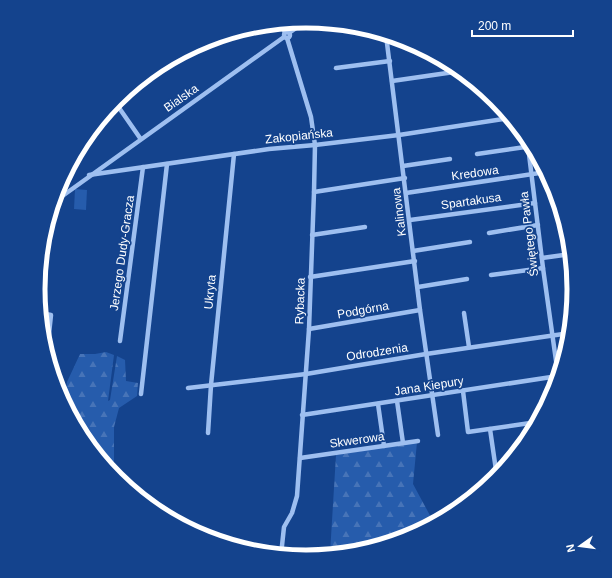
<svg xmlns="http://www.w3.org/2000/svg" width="612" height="578" font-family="Arial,sans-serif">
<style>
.forest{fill:url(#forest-firs)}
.park{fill:#265cac}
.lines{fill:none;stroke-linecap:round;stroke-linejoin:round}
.minor{stroke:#9ebff0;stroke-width:4.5}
.labels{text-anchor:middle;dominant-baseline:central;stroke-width:3.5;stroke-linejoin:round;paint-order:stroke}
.street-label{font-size:12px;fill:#fff;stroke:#14438d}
.rim{fill:none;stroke:#fff;stroke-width:5}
</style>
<defs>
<pattern id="forest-firs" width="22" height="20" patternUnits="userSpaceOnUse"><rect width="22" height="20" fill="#265cac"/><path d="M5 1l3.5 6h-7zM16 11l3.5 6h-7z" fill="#4774b8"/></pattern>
</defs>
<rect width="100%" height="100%" fill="#14438d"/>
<g class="forest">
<path d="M106 352 114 355 108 401 110 400 117 356 125 360 126 381 138 383 137 396 119 408 114 427V475L83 438 64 402 67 382 80 354H95Z"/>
<path d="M417 442 413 484 433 521H438L408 537 398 540 397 535 374 547 358 552 330 554 336 455Z"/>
</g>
<path class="park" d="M75 189 87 190 86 210 74 209Z"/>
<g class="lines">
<g class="minor">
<path d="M282 23 285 33"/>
<circle cx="287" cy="35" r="3"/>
<path d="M289 33 306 21"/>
<path d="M386 35 420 310 438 435"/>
<path d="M336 68 390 61"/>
<path d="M392 81 461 71"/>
<path d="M115 102 140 138"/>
<path d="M527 138 543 268 558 375"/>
<path d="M477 154 532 146"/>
<path d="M403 166 450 159"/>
<path d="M89 175 269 149 315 145 399 135 510 118"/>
<path d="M314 192 405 178"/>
<path d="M406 193 546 172"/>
<path d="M54 202 284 37"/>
<path d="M410 220 535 203"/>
<path d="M489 233 538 225"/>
<path d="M312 235 365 227"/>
<path d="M413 251 470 242"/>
<path d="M542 258 571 254"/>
<path d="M491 275 543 268"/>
<path d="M310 277 415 261"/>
<path d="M418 287 467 279"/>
<path d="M40 313 51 315 47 353"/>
<path d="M464 313 469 347"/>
<path d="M309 329 420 310"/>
<path d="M120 341 143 167"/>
<path d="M188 388 306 374 426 354 570 333"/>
<path d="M463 391 468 432 537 422"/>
<path d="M141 394 167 164"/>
<path d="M397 401 403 443"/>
<path d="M378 404 384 446"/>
<path d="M302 415 558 376"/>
<path d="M490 429 497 477"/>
<path d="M208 433 211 385 234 154"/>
<path d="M300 458 418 441"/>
<path d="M281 555 284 527 292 513 297 496 309 329 314 192 315 145 311 117 287 38"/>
</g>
</g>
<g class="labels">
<g class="street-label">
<text transform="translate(181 98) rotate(-35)">Bialska</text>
<text transform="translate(299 136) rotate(-6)">Zakopiańska</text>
<text transform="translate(475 173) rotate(-8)">Kredowa</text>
<text transform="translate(471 201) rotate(-8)">Spartakusa</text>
<text transform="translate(399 212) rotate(-97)">Kalinowa</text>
<text transform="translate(529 234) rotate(-97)">Świętego Pawła</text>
<text transform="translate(122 253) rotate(-82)">Jerzego Dudy-Gracza</text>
<text transform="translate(210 292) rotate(-84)">Ukryta</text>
<text transform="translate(300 301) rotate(-88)">Rybacka</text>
<text transform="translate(363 310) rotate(-10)">Podgórna</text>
<text transform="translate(377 352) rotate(-9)">Odrodzenia</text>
<text transform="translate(429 386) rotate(-9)">Jana Kiepury</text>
<text transform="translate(357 440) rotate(-8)">Skwerowa</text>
</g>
</g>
<path d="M0 0H612V578H0ZM45 289a261 261 0 1 1 522 0a261 261 0 1 1-522 0Z" fill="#14438d" fill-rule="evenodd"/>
<path class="rim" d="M45 289a261 261 0 1 1 522 0a261 261 0 1 1-522 0Z"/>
<g transform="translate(580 546) rotate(256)" stroke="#14438d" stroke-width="3" paint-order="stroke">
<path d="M0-3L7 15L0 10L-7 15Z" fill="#ffffff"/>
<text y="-6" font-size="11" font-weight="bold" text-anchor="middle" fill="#ffffff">N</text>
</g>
<path d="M472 30v6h101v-6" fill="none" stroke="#ffffff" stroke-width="2"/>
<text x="478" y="30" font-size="12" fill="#ffffff" stroke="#14438d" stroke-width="3" paint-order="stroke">200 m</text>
</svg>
